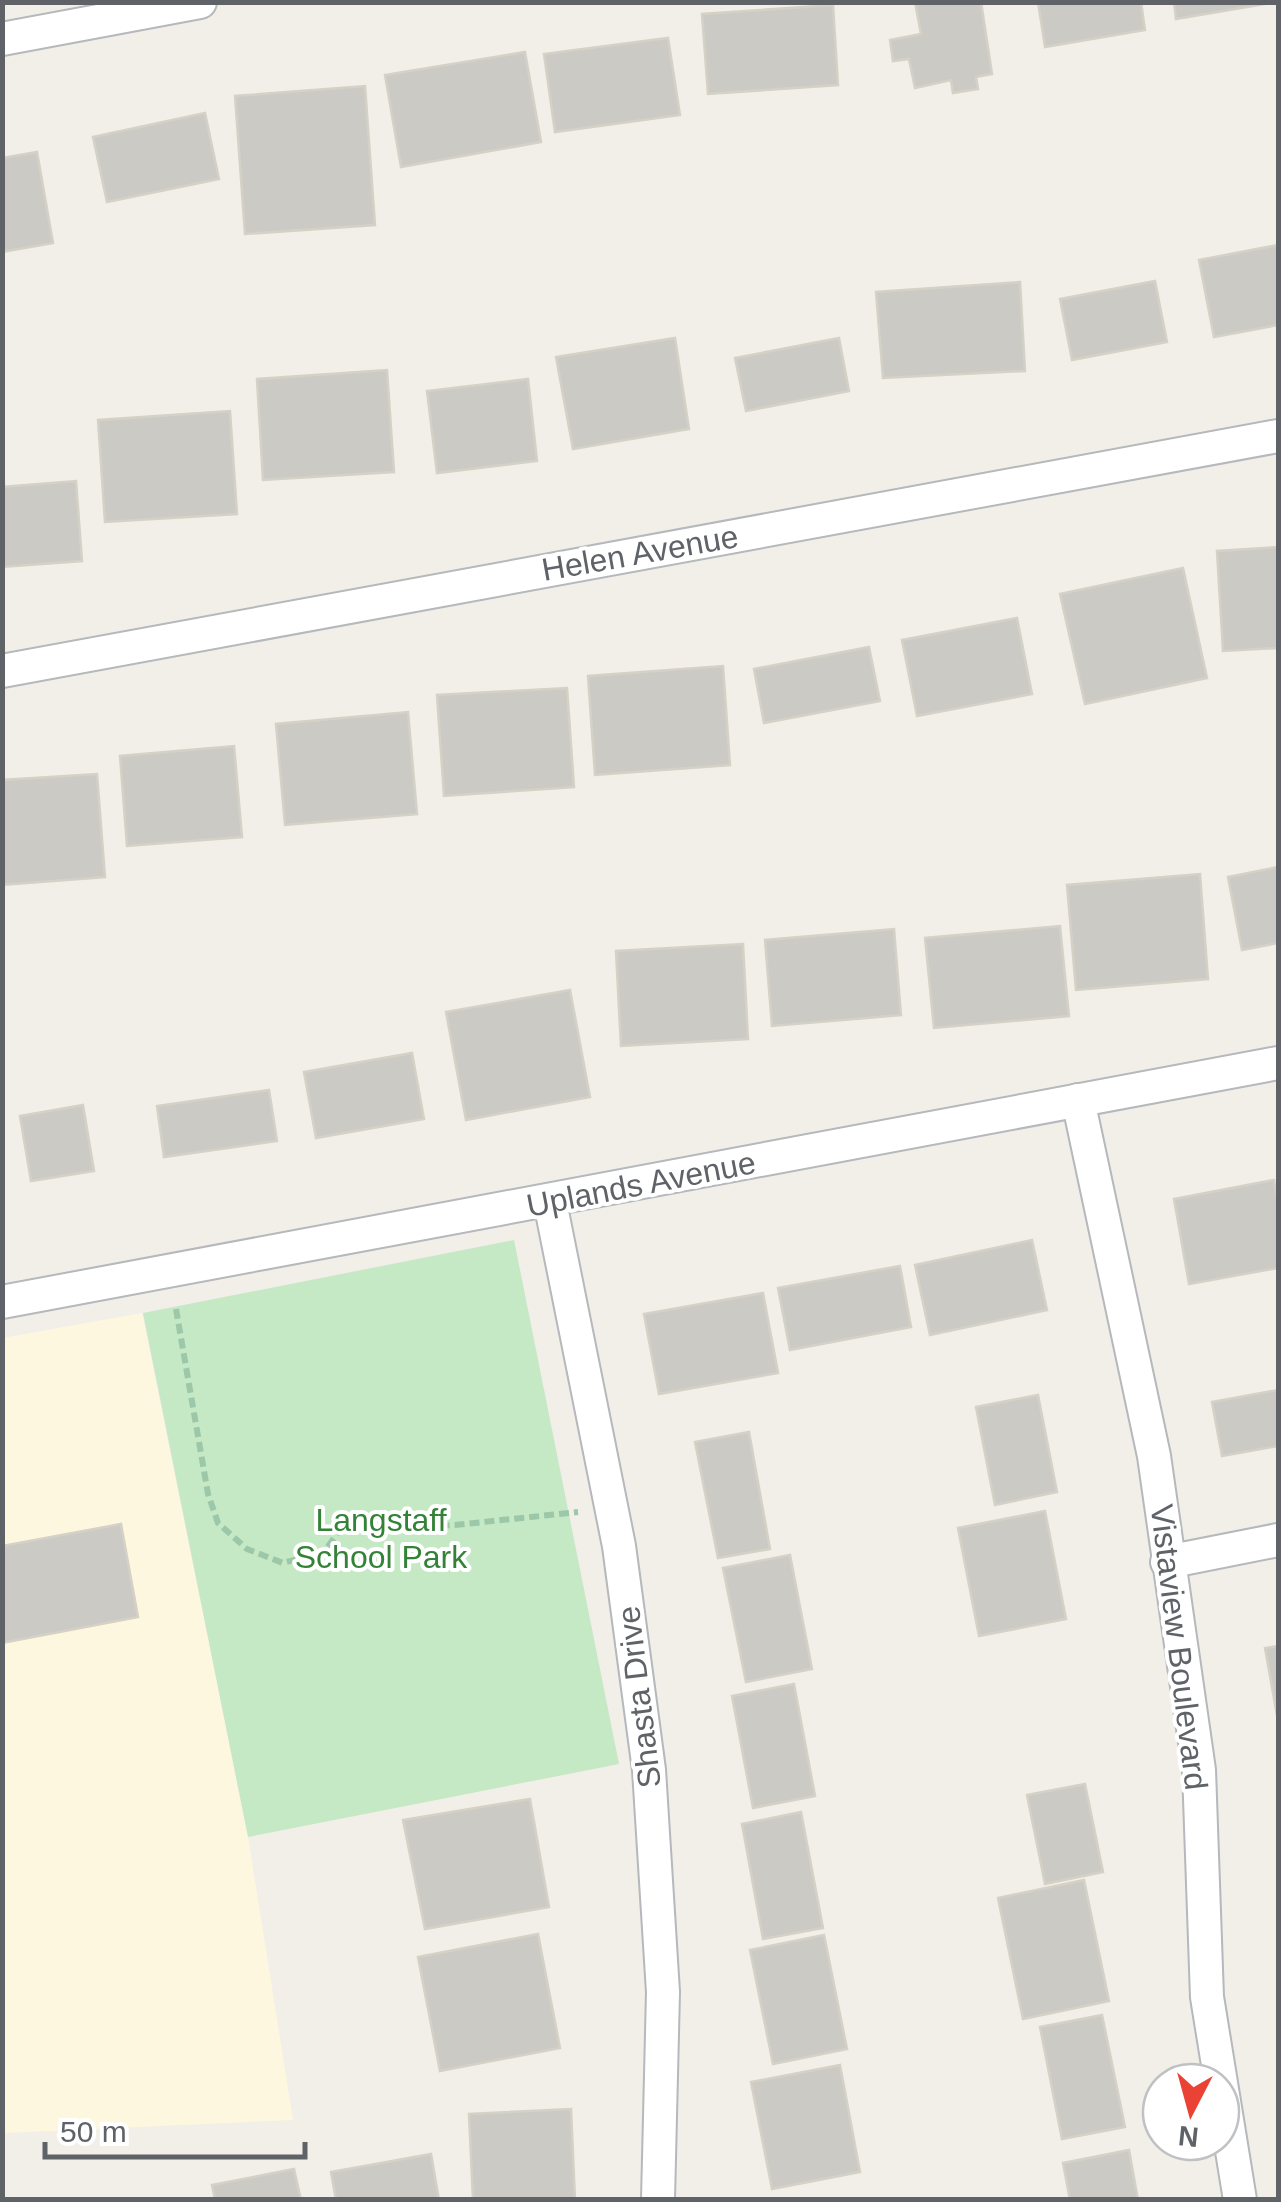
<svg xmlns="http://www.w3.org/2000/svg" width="1281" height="2202" font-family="Arial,sans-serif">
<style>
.commercial{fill:#fef7e0}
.green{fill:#c5e8c5}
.building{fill:#cccac5;stroke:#d6d1c6;stroke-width:2.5}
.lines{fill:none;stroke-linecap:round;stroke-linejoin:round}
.street-casing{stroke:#b5b8bc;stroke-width:36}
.path{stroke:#9cc7a9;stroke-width:6;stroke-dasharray:10 5;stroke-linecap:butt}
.street{stroke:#fff;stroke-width:32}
.labels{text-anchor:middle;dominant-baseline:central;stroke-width:8;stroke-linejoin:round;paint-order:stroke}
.street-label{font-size:32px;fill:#5f6368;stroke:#fff}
.park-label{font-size:32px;fill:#348238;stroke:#fff}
</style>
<rect width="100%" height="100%" fill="#f1efe8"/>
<path class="commercial" d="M142 1313 248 1837 293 2120 3 2133 2 1338Z"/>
<path class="green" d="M514 1240 619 1764 248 1837 143 1313Z"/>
<g class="building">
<path d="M915 2H981L992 74 976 77 978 89 953 93 951 80 915 88 909 59 893 61 890 40 921 34Z"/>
<path d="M1038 2H1141L1145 30 1045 47Z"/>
<path d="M1174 2H1277L1176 19Z"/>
<path d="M833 5 838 85 708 94 702 14Z"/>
<path d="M668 38 680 115 555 132 544 54Z"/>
<path d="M525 52 541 142 401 167 385 75Z"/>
<path d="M365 86 375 225 245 234 235 96Z"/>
<path d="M205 113 219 179 107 202 93 137Z"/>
<path d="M37 152 53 243 2 252V158Z"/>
<path d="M1278 245V325L1214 337 1199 260Z"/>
<path d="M1155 281 1167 342 1072 360 1060 299Z"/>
<path d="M1020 282 1025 371 883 378 876 292Z"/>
<path d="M675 338 689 429 573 449 556 357Z"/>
<path d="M839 338 849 391 746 411 735 358Z"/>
<path d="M387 370 394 472 263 480 257 379Z"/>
<path d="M528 379 537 461 437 473 427 391Z"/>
<path d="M230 411 237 514 105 522 98 420Z"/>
<path d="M76 481 82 561 2 567V487Z"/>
<path d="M1278 547V648L1223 651 1217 551Z"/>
<path d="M1183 568 1207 678 1085 704 1060 594Z"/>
<path d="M1017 618 1032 694 917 716 902 640Z"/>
<path d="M869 647 880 701 764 723 754 669Z"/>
<path d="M723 666 730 765 595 775 588 676Z"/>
<path d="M567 688 574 787 444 796 437 695Z"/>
<path d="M408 712 417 814 285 825 276 724Z"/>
<path d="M234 746 242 837 127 846 120 756Z"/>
<path d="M97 774 105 877 2 885V780Z"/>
<path d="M1278 867V943L1242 950 1228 877Z"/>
<path d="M1200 874 1208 979 1076 990 1067 885Z"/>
<path d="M1060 926 1069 1016 934 1028 925 938Z"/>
<path d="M894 929 901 1015 772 1026 765 940Z"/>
<path d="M743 944 748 1039 621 1046 616 951Z"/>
<path d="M570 990 590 1097 466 1120 446 1012Z"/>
<path d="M412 1053 424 1119 316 1138 304 1072Z"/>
<path d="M269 1090 277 1141 164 1157 157 1106Z"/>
<path d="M83 1105 94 1171 31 1181 20 1116Z"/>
<path d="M1274 1180 1278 1204V1268L1189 1284 1174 1199Z"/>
<path d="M1032 1240 1047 1310 930 1335 915 1265Z"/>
<path d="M900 1266 911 1327 790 1350 778 1288Z"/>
<path d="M763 1293 778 1373 659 1394 644 1314Z"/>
<path d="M1278 1390V1446L1222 1456 1212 1402Z"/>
<path d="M1038 1395 1057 1492 995 1505 976 1407Z"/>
<path d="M749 1432 770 1549 718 1558 695 1442Z"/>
<path d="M1045 1511 1066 1619 979 1636 958 1528Z"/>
<path d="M121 1524 138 1617 2 1643V1546Z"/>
<path d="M790 1555 812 1669 746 1682 723 1568Z"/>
<path d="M1278 1646V1721L1265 1648Z"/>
<path d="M794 1684 815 1796 753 1808 732 1696Z"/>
<path d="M1085 1784 1103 1872 1045 1884 1027 1795Z"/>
<path d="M530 1799 549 1907 425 1929 403 1820Z"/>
<path d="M801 1812 823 1928 763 1939 742 1824Z"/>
<path d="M1084 1880 1109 2001 1023 2019 998 1898Z"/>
<path d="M538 1934 560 2048 440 2071 418 1957Z"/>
<path d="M824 1935 847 2049 773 2064 750 1950Z"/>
<path d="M1102 2015 1125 2127 1062 2139 1040 2027Z"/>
<path d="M840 2065 860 2172 772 2189 751 2082Z"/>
<path d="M571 2109 575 2200H473L469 2114Z"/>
<path d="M1129 2150 1138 2200H1070L1063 2163Z"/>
<path d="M431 2154 439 2200H336L331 2172Z"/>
<path d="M294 2169 301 2200H215L212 2185Z"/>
</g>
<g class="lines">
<defs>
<g id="street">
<path d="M2 39 200 2"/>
<path d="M2 671 1278 436"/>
<path d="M1078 1100 1154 1456 1199 1770 1207 1997 1240 2200"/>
<path d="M550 1202 619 1546 649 1770 663 1992 658 2200"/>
<path d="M2 1302 1278 1063"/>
<path d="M1167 1562 1278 1540"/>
</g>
</defs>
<use href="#street" class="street-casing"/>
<path class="path" d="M176 1309 208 1494 218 1523 247 1549 283 1563 324 1552 339 1531 455 1525 578 1512"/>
<use href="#street" class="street"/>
</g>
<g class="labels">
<g class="street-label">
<text transform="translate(640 553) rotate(-10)">Helen Avenue</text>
<text transform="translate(641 1184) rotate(-11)">Uplands Avenue</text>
<text transform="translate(1179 1647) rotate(83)">Vistaview Boulevard</text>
<text transform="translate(639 1697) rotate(-97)">Shasta Drive</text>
</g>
<g class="park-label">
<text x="381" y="1520">Langstaff<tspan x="381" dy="37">School Park</tspan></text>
</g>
</g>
<rect width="1281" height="2202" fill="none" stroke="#5f6368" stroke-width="10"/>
<g transform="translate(1191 2112) rotate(186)"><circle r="48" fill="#ffffff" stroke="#bfc1c3" stroke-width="2.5"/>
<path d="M0-8L18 38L0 25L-18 38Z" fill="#ea4335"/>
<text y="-15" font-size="28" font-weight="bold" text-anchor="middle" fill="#5f6368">N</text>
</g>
<path d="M45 2142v15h260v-15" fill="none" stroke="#5f6368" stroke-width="5"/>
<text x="60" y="2142" font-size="30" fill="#5f6368" stroke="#ffffff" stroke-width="8" paint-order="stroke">50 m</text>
</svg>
